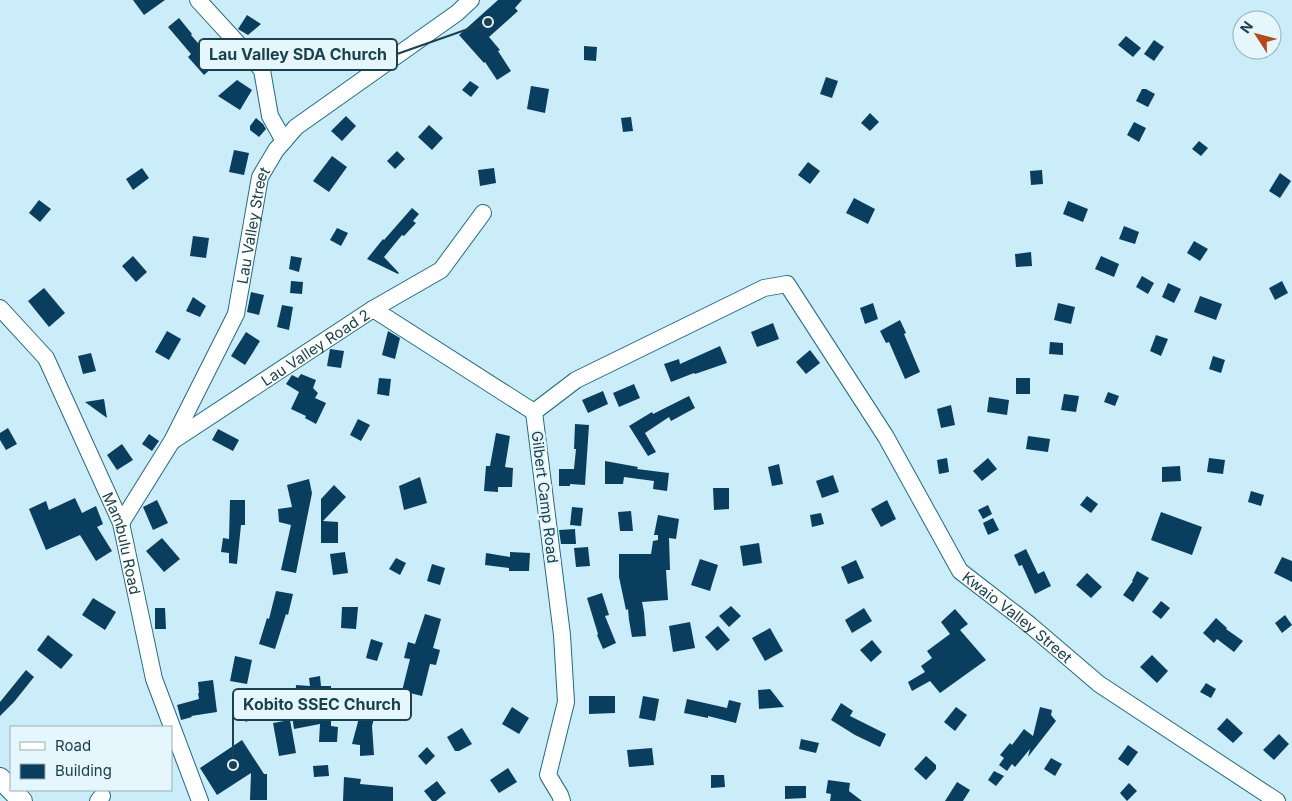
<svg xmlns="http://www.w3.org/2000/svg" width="1292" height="801" font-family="Inter,sans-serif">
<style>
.building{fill:#0a3e5f}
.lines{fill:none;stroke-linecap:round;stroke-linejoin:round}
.minor-casing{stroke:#226a81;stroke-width:18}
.tertiary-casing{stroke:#226a81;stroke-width:22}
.minor{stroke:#fff;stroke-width:16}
.tertiary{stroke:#fff;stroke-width:20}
.labels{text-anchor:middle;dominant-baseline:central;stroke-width:5;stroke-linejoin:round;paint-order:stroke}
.street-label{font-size:15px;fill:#1b414e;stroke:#e6f6fd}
.leader{fill:none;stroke:#1b414e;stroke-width:2}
.callout-dot{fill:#1b414e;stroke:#e6f6fd;stroke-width:2}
.callout{fill:#e6f6fd;stroke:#1b414e;stroke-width:2}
.callout-label{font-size:16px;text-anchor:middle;font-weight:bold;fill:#1b414e}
</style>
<rect width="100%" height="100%" fill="#cbecf9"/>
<g class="building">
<path d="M133 0H165L144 15Z"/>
<path d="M498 0H522L515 8 518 11 489 37 500 50 498 51 511 71 497 80 485 62 484 63 459 35Z"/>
<path d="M247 15 261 24 248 35 238 29Z"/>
<path d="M179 18 192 34 191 35 216 64 204 75 188 57 191 54 168 27Z"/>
<path d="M1126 36 1141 48 1133 57 1118 45Z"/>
<path d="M1154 40 1164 47 1154 61 1144 54Z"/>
<path d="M282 41 294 55 276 70 264 56Z"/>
<path d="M584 46 597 47 596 61 584 60Z"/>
<path d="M826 77 838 81 832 98 820 94Z"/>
<path d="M237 80 252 90 240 110 218 96Z"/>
<path d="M470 81 479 87 471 97 462 90Z"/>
<path d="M531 86 549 89 545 113 527 109Z"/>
<path d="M1142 89H1146L1155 94 1148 107 1136 101Z"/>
<path d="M870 113 879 122 870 131 861 123Z"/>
<path d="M346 116 356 126 342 141 331 131Z"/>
<path d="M631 117 633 131 623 132 621 118Z"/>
<path d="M256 118 263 124 266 129 259 137 250 130V126Z"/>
<path d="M1134 122 1146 128 1139 142 1127 135Z"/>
<path d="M429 125 443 138 432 150 418 137Z"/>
<path d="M1199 141 1208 148 1201 156 1192 149Z"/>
<path d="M234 150 249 153 244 175 229 172Z"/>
<path d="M397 151 405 159 395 169 387 161Z"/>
<path d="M332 156 347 167 329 192 313 181Z"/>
<path d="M808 162 820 171 810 184 798 175Z"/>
<path d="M142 168 149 178 133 190 126 179Z"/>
<path d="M494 168 496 183 480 186 478 170Z"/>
<path d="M1042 170 1043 184 1031 185 1030 171Z"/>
<path d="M1280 173 1291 181 1280 198 1269 191Z"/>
<path d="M854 198 875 209 868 224 846 213Z"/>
<path d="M39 200 51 209 40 222 29 213Z"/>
<path d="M1068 201 1088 209 1083 222 1063 214Z"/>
<path d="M412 208 419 214 413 221 416 223 404 236 402 235 384 257 399 273 398 274 367 259 383 239 384 240Z"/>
<path d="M1124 226 1139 232 1135 244 1119 239Z"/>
<path d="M337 228 348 233 341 246 330 240Z"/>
<path d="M193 236 209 238 206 258 190 256Z"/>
<path d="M1194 241 1208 249 1200 261 1187 253Z"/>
<path d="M1031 252 1032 266 1016 267 1015 254Z"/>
<path d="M133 256 147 272 136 282 122 266Z"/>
<path d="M291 256 302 258 299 272 289 269Z"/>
<path d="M1101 256 1119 264 1114 277 1095 269Z"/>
<path d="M1142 276 1154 283 1148 294 1136 287Z"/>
<path d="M291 281 303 282 302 294 290 293Z"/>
<path d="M1282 281 1288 293 1275 300 1269 288Z"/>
<path d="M1168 283 1181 289 1174 303 1162 297Z"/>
<path d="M44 288 65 313 49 327 28 301Z"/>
<path d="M251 292 264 295 259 315 247 312Z"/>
<path d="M1200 296 1222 304 1216 320 1194 312Z"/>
<path d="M193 297 206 306 200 317 186 311Z"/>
<path d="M873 303 878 319 865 324 860 308Z"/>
<path d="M1058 303 1075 307 1071 324 1054 320Z"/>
<path d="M282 305 293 307 289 330 277 327Z"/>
<path d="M900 320 906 333 904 334 920 372 905 379 889 342 886 343 880 331Z"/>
<path d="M773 323 779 339 757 347 751 332Z"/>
<path d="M167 331 181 339 169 360 155 352Z"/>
<path d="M388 331 400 338 395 359 382 355Z"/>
<path d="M246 332 260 341 245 365 231 356Z"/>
<path d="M1156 335 1168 339 1161 356 1150 351Z"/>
<path d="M1050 342 1063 343V355L1049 354Z"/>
<path d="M720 346 727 363 695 374 694 373 671 382 664 364 679 359 680 364Z"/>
<path d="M330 349 344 351 341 368 327 366Z"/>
<path d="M810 350 820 363 806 374 796 362Z"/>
<path d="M91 353 96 371 83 374 78 356Z"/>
<path d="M1213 356 1225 360 1221 373 1209 369Z"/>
<path d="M301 374 316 380 313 388 318 393 315 398 326 403 316 424 305 418 306 416 291 409 299 392 286 384 292 375 298 378Z"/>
<path d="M379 378 391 379 389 396 377 394Z"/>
<rect x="1016" y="378" width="14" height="16"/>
<path d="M634 384 640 398 619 407 613 393Z"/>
<path d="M603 391 608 404 588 413 582 400Z"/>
<path d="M1108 392 1119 396 1115 406 1104 402Z"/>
<path d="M1064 394 1079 396 1076 412 1061 410Z"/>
<path d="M689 396 695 408 671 421 669 417 645 433 656 452 648 456 629 426 652 412 653 414Z"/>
<path d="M989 397 1009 400 1007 415 987 412Z"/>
<path d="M104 399 107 418 85 402Z"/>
<path d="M951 405 955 425 941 428 937 409Z"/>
<path d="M358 419 370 425 361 441 350 435Z"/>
<path d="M575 424 589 425 585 485 570 484V486H559V469H574L576 449H574Z"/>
<path d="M8 428 17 444 6 450 0 440V433Z"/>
<path d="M218 429 239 440 233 451 212 440Z"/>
<path d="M496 433 510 436 505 467 513 468 512 487H498V492L484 491 486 466H490Z"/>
<path d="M149 434 159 441 152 451 142 444Z"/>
<path d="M1028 436 1050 439 1048 452 1026 449Z"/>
<path d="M122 444 133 460 117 470 107 455Z"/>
<path d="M947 458 949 472 939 474 937 460Z"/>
<path d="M988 458 997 469 982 481 973 471Z"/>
<path d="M1209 458 1225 460 1223 474 1207 472Z"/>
<path d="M605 461 638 467 637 469 669 473 667 491 653 489 654 481 624 477 623 484H605Z"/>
<path d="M779 464 783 484 772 486 768 467Z"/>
<path d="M1180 466 1181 481 1162 482V467Z"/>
<path d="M833 475 839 492 822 498 816 481Z"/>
<path d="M420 477 427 503 404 510 399 486Z"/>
<path d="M309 479 312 493 296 573 281 570 291 525 279 522 278 509 292 507 287 485Z"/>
<path d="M334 485 346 497 323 521 338 522V543H321V499Z"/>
<path d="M713 488H729V509L714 510Z"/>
<path d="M1251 491 1264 495 1261 506 1248 502Z"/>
<path d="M1087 496 1098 504 1091 513 1080 505Z"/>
<path d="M75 498 82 513 96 506 103 524 97 527 112 551 96 561 80 535 46 550 29 509 46 501 49 510Z"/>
<path d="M157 500 168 523 153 530 143 507Z"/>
<path d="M230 500H245V525H241L237 564 229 563V553L221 552 223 538 229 539Z"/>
<path d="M887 500 896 519 881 527 871 509Z"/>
<path d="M988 505 992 514 983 519 978 510Z"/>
<path d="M572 507 583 508 581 526 570 525Z"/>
<path d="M631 511 633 531H620L618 512Z"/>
<path d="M1161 512 1202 527 1192 555 1151 540Z"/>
<path d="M821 513 824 524 812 527 810 515Z"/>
<path d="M658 515 679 519 676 539 669 538 670 570H666L668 600 642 602 644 612 646 636 632 637 629 620 628 609 626 610 619 577V554H651L653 541 658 540V535H654Z"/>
<path d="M993 518 999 530 988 535 983 523Z"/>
<path d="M575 529 576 544H561L559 530Z"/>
<path d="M162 538 180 559 164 572 146 551Z"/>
<path d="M759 543 762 563 743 566 740 546Z"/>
<path d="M588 547 590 566 576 567 574 548Z"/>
<path d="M1026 549 1038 574 1044 571 1051 586 1035 594 1022 565 1019 566 1014 555Z"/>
<path d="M345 552 348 573 333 575 330 554Z"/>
<path d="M510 552 530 553 529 571H509V568L485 565 486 553 510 557Z"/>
<path d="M1282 557 1292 561V582L1274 573Z"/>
<path d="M396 558 406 563 400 575 389 569Z"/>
<path d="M700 559 718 565 710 591 691 585Z"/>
<path d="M856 560 864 578 848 584 841 567Z"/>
<path d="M432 564 445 568 440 585 427 581Z"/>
<path d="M1137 571 1149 578 1133 602 1123 595 1133 581H1132Z"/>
<path d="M1087 573 1102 587 1091 598 1076 585Z"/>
<path d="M276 591 293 594 288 615 286 614 275 649 259 644 267 618 269 619Z"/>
<path d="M602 593 609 615 605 616 616 643 603 649 597 635 598 634 587 598Z"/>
<path d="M93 598 116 612 105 630 82 615Z"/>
<path d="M1161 601 1170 608 1161 619 1152 612Z"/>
<path d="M731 606 741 616 729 627 719 616Z"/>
<path d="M342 607H358L356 629 341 628Z"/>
<path d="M155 608H165L166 629H155Z"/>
<path d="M864 608 872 621 852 633 845 620Z"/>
<path d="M955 609 968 624 960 630 986 660 940 693 930 681 912 691 908 682 925 672 921 666 932 658 927 651 950 634 941 622Z"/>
<path d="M425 614 441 619 433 648 440 650 436 665 430 664 422 696 402 691 410 659 404 658 408 642 415 644Z"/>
<path d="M1285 615 1292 625 1282 633 1275 623Z"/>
<path d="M1216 618 1227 628 1226 629 1243 641 1234 652 1217 639 1214 643 1203 633Z"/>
<path d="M690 622 695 648 673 652 669 626Z"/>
<path d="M718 626 730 640 717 651 705 637Z"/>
<path d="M770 628 783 651 765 661 752 638Z"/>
<path d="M48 635 73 655 61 669 37 650Z"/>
<path d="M371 639 383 643 377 661 366 658Z"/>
<path d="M872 640 882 652 871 662 860 650Z"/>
<path d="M1152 655 1168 671 1157 683 1140 667Z"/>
<path d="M235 656 252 660 247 684 230 681Z"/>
<path d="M26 670 34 677 14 702 0 716V702Z"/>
<path d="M320 676 321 686H331V726L338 727 337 742H319L320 724 294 729 291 709 295 708 296 685 310 686 309 678Z"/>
<path d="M213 680 217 712 191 716 192 717 181 720 177 705 199 699 198 693H199L198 682Z"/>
<path d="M1206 683 1216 689 1211 698 1200 692Z"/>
<path d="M770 689 784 707 759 709 758 690Z"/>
<path d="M589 696H615V713L589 714Z"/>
<path d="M643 696 659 699 655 721 639 718Z"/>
<path d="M253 699 261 713 246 722 238 709Z"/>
<path d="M687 699 727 708 729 700 741 703 736 723 708 716V718L684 713Z"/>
<path d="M363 703 377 707 372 726 374 755 360 756V745L352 744Z"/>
<path d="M841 703 853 711 850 716 886 734 880 747 855 735 831 720Z"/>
<path d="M512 707 529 718 519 734 502 724Z"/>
<path d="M956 707 967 715 955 731 944 722Z"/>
<path d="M1040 707 1052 710 1051 715 1056 721 1028 757 1030 749 1015 767 1012 764 1007 771 999 765 1004 758 1000 755 1010 743 1012 745 1024 729 1033 736Z"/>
<path d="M1227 718 1243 733 1233 743 1217 729Z"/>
<path d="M290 720 296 753 279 756 273 723Z"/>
<path d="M462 728 472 744 459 751H455L447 737Z"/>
<path d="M1279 734 1289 744 1274 760 1263 750Z"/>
<path d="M801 739 819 743 816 753 799 749Z"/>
<path d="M242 740 264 774H267V800H250L251 773 217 795 200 768Z"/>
<path d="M1128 745 1138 752 1128 766 1118 759Z"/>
<path d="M427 747 435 756 426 765 418 756Z"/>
<path d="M652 748 654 765 629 767 627 750Z"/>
<path d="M926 756 936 765V769L926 780 914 769Z"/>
<path d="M1051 758 1062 764 1055 776 1044 769Z"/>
<path d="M328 765 329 776 314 777 313 766Z"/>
<path d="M508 768 517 782 499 793 490 780Z"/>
<path d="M994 771 1004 776 996 786 988 780Z"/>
<path d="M711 775H724L725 787 711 788Z"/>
<path d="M344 777 361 779 360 784 393 787V801H343Z"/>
<path d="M828 780 850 783 849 791 862 801H830L831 794 826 793Z"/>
<path d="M437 781 446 793 436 801H432L424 791Z"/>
<path d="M957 782 970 790 963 801H945Z"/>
<path d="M1129 783 1137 791 1127 801 1120 793Z"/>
<path d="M785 786H806V798L785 799Z"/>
</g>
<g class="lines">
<defs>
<g id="minor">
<path d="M198 0 262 70 270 116 284 141"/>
<path id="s1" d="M0 308 46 358 121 523 154 679 200 801"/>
<path d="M373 309 534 412"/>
<path id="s2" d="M174 440 373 309 441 270 483 213"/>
<path id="s3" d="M121 523 172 441 236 314 260 177 276 150 296 127 457 13 471 0"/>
<path d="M98 801 102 796"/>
<path id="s4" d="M562 801 560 795 548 775 566 702 562 635 534 412 576 380 764 288 787 284 886 437 960 571 1030 625 1099 684 1277 801"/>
</g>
<path id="tertiary" d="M0 778 22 801"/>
</defs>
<use href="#minor" class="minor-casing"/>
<use href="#tertiary" class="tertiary-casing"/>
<use href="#minor" class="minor"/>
<use href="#tertiary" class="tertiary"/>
</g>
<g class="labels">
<g class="street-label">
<text stroke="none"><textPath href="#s3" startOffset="329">Lau Valley Street</textPath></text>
<text stroke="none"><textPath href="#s2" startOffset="169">Lau Valley Road 2</textPath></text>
<text transform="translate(545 497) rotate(83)">Gilbert Camp Road</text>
<text stroke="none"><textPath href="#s1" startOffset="269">Mambulu Road</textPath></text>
<text stroke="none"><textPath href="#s4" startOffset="1091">Kwaio Valley Street</textPath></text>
</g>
</g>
<path class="leader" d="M488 22L397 54M233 765L233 704"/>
<g class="callout-dot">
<circle cx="488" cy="22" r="5"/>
<circle cx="233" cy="765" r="5"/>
</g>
<g class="callout">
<rect x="199" y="39" width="198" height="31" rx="5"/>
<rect x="233" y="689" width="178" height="31" rx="5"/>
</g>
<g class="callout-label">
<text x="298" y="60">Lau Valley SDA Church</text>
<text x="322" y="710">Kobito SSEC Church</text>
</g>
<rect x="10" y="726" width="162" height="65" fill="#e6f6fd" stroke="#95aeb7"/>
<rect x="20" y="742" width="25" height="8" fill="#ffffff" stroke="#95aeb7"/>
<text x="55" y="751" font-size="15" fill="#1b414e">Road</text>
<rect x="20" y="764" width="25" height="15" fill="#0a3e5f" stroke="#95aeb7"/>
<text x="55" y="776" font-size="15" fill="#1b414e">Building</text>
<g transform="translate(1257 35) rotate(306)"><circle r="24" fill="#e6f6fd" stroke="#95aeb7"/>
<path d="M0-4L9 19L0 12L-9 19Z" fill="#b04c1a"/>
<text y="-8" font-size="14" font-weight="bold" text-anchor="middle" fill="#1b414e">N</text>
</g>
</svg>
